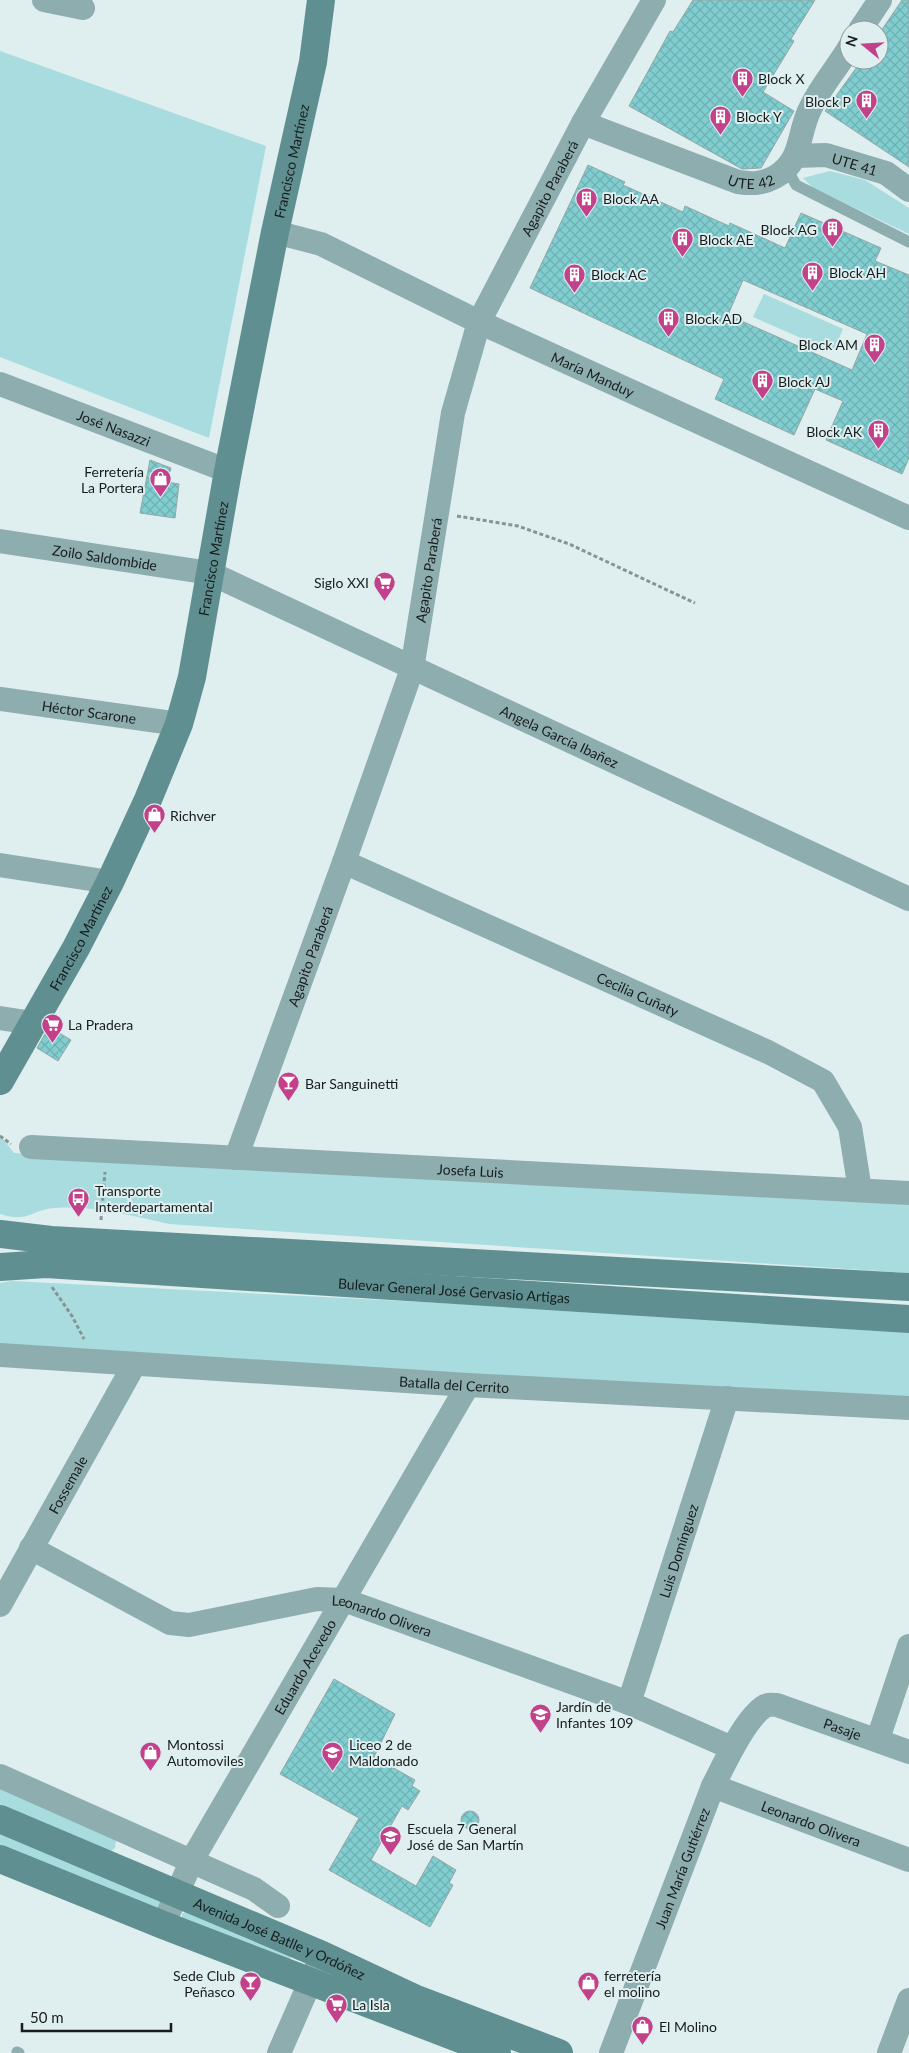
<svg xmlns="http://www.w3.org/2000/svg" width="909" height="2053" font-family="Lato,sans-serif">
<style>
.grass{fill:#a8dcdf}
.building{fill:url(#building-cross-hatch);stroke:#97a5a6;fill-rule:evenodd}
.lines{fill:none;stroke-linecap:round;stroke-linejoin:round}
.path{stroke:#889394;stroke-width:3;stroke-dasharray:4 2.5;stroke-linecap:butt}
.lane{stroke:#8eadaf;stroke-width:11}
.street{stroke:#8eadaf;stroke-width:24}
.secondary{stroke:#5f8f91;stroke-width:28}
.labels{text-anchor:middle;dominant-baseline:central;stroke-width:4;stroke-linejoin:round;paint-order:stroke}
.poi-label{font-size:14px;fill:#171c1d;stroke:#dfeeef;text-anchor:start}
.street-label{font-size:14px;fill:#171c1d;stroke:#dfeeef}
</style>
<defs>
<pattern id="building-cross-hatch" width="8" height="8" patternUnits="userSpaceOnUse" patternTransform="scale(1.25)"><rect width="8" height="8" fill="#81ced1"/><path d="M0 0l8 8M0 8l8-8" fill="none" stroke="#6fb0b3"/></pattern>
</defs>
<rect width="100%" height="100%" fill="#dfeeef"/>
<g class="grass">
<path d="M0 51 266 146 209 438 0 357Z"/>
<path d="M830 171 865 180 909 208V234L813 188 803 178Z"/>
<path d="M764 294 843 329 833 352 753 317Z"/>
<path d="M0 1135 14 1153 909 1202V1273L169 1224C135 1216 90 1205 55 1208 30 1210 29 1223 0 1214Z"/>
<path d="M12 1281 909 1327V1398L0 1348V1283Z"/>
<path d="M0 1783 112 1834 116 1841 115 1848 110 1852 0 1809Z"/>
<path d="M0 1832 161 1901 158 1911 0 1845Z"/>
<path d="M185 1912 291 1957 290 1960 182 1920V1914Z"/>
</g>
<g class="building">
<path d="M693 0H815L791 39 794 41 763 92 794 111 761 168 742 169 629 106 670 31 673 32Z"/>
<path d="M902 0H909V167L825 111 862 60H879V34Z"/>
<path d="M588 165 625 182 623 185 683 212 685 206 729 226 730 223 785 248 801 213 881 248 875 261 909 275V458L902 474 826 440 843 401 815 389 794 435 715 399 724 379 530 288ZM743 280 867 334 852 370 728 315Z"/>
<path d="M150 460 171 468 167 482 179 484 175 518 140 513Z"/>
<path d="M49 1027 71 1040 58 1061 37 1048Z"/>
<path d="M334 1679 395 1714 374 1757 415 1780 412 1786 420 1791 408 1810 402 1806 371 1860 416 1886 433 1856 456 1870 449 1883 453 1885 430 1927 329 1870 359 1818 280 1774Z"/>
<circle cx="470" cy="1820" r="9"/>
</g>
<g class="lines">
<g class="path">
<path d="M457 516 518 526 569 544 695 603"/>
<path d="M0 1136 11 1144"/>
<path d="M101 1220 105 1172"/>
<path d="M52 1287 72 1316 84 1339"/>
</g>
<g class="lane">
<path d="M787 169 796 185 909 242"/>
<path d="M17 2052 19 2053"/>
</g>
<g class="street">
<path d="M44 0 83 8"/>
<path d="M860 30 880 0"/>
<path id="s1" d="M583 123 738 182C752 184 762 184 775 177 804 160 797 133 811 107 821 86 837 68 849 48"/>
<path id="s2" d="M796 156 826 155 886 173 909 190"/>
<path id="s3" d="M275 232 321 244 479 322 909 518"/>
<path id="s4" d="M0 384 228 471"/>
<path id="s5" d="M0 541 210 573 909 899"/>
<path id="s6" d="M0 699 179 724"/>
<path id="s7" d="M344 862 768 1052 823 1081 850 1127 860 1190"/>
<path d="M0 865 110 882"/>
<path d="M0 1018 33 1023"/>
<path id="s8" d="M31 1147 909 1193"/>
<path id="s9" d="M236 1158 344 862 412 669 453 413 479 322 583 123 654 0"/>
<path id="s10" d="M0 1355 468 1385 909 1408"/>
<path id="s11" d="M31 1548 170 1623 189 1625 317 1599 344 1600 629 1703 732 1748"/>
<path id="s12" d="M0 1605 134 1365"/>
<path id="s13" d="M629 1703 727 1398"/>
<path d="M878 1739 909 1646"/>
<path d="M0 1776 254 1889 278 1906"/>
<path id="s14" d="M713 1786 909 1860"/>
<path id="s15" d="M163 1925 192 1860 468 1385"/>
<path d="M279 2053 318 1964"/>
<path id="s16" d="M611 2053 713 1786C724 1765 745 1718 765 1706 769 1704 773 1705 777 1705L909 1752"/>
<path d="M889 2053 909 2000"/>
</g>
<g class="secondary">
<path id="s17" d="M0 1081 76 948 110 882 147 802 179 724 192 677 228 471 275 232 313 62 321 0"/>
<path d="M0 1234 51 1240 909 1287"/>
<path id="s18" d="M0 1267 46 1264 909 1319"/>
<path id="s19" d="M0 1819 322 1955 414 1998 559 2053"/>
<path d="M0 1859 163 1925 497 2053"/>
</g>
</g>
<defs>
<symbol id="building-pin" viewBox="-11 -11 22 30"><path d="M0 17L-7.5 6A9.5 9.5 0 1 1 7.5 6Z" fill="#c3418a" stroke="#dfeeef"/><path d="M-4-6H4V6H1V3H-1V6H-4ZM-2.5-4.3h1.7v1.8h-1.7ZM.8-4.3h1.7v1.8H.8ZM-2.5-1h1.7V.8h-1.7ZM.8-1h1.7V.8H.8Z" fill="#fff"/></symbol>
<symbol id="shop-pin" viewBox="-11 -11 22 30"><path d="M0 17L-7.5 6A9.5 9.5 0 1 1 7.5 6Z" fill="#c3418a" stroke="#dfeeef"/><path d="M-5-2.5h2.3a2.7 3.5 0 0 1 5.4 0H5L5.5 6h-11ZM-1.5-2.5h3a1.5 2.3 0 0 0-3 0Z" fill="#fff"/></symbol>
<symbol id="supermarket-pin" viewBox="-11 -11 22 30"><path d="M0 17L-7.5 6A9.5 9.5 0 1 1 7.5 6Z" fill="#c3418a" stroke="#dfeeef"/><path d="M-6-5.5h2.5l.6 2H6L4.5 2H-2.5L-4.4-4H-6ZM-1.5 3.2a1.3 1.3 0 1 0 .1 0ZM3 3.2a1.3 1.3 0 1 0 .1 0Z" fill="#fff"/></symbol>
<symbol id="bar-pin" viewBox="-11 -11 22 30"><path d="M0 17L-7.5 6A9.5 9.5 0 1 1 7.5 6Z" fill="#c3418a" stroke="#dfeeef"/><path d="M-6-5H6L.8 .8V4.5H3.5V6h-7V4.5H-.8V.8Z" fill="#fff"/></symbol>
<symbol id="bus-pin" viewBox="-11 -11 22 30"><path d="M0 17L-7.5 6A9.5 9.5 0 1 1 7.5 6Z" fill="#c3418a" stroke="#dfeeef"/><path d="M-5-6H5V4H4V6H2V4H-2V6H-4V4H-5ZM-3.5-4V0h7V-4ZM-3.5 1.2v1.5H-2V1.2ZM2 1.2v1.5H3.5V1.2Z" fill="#fff"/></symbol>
<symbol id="school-pin" viewBox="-11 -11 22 30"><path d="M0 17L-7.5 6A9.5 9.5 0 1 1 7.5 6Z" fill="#c3418a" stroke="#dfeeef"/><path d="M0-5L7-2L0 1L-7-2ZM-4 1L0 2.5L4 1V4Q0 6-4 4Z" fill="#fff"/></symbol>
</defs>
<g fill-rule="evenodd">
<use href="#building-pin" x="730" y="66" width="25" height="34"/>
<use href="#building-pin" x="854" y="88" width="25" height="34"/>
<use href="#building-pin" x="708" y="104" width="25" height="34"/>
<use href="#building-pin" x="574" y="186" width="25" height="34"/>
<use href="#building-pin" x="820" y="216" width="25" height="34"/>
<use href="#building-pin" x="670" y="226" width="25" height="34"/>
<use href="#building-pin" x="800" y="260" width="25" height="34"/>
<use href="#building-pin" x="562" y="262" width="25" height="34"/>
<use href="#building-pin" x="656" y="306" width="25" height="34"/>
<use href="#building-pin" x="862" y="332" width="25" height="34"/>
<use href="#building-pin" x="750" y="368" width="25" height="34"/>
<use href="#building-pin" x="866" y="418" width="25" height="34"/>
<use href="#shop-pin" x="148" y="466" width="25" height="34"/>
<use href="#supermarket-pin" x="372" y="570" width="25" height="34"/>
<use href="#shop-pin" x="142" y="802" width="25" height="34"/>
<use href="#supermarket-pin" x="40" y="1012" width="25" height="34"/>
<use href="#bar-pin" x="276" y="1070" width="25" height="34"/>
<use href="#bus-pin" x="66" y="1186" width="25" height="34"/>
<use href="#school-pin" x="528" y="1702" width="25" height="34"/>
<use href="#shop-pin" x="138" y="1740" width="25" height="34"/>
<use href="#school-pin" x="320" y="1740" width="25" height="34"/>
<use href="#school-pin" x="378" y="1824" width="25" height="34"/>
<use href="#bar-pin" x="238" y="1970" width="25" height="34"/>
<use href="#shop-pin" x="576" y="1970" width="25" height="34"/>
<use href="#supermarket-pin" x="324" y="1992" width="25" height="34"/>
<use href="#shop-pin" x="630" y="2014" width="25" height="34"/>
</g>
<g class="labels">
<g class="poi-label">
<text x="758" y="78">Block X</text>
<text x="851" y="101" text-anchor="end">Block P</text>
<text x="736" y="116">Block Y</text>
<text x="603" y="198">Block AA</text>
<text x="817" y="229" text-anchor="end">Block AG</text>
<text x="699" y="239">Block AE</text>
<text x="829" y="272">Block AH</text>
<text x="591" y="274">Block AC</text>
<text x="685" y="318">Block AD</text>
<text x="858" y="344" text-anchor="end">Block AM</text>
<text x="778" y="381">Block AJ</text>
<text x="862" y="431" text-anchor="end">Block AK</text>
<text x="144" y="471" text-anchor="end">Ferretería<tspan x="144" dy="16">La Portera</tspan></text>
<text x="369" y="582" text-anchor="end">Siglo XXI</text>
<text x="170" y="815">Richver</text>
<text x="68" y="1024">La Pradera</text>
<text x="305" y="1083">Bar Sanguinetti</text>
<text x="95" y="1190">Transporte<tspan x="95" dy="16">Interdepartamental</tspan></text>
<text x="556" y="1706">Jardín de<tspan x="556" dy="16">Infantes 109</tspan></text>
<text x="167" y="1744">Montossi<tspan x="167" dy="16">Automoviles</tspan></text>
<text x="349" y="1744">Liceo 2 de<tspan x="349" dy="16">Maldonado</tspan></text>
<text x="407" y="1828">Escuela 7 General<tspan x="407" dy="16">José de San Martín</tspan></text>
<text x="235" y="1975" text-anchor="end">Sede Club<tspan x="235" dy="16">Peñasco</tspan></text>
<text x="604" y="1975">ferretería<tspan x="604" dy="16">el molino</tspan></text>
<text x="352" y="2004">La Isla</text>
<text x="659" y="2026">El Molino</text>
</g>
<g class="street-label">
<text stroke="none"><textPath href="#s17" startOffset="974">Francisco Martínez</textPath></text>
<text stroke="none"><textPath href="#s2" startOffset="60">UTE 41</textPath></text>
<text stroke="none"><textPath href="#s1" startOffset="179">UTE 42</textPath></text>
<text stroke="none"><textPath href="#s9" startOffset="1025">Agapito Paraberá</textPath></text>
<text stroke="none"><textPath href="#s3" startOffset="349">María Manduy</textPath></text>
<text stroke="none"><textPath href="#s4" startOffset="122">José Nasazzi</textPath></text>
<text stroke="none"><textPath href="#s5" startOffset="106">Zoilo Saldombide</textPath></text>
<text stroke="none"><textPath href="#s17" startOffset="569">Francisco Martínez</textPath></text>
<text stroke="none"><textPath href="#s9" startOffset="620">Agapito Paraberá</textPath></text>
<text stroke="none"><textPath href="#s6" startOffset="90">Héctor Scarone</textPath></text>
<text stroke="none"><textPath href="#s5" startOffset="598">Angela García Ibañez</textPath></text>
<text stroke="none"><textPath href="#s17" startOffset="164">Francisco Martínez</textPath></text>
<text stroke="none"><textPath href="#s9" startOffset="215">Agapito Paraberá</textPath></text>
<text stroke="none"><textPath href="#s7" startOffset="322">Cecilia Cuñaty</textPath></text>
<text stroke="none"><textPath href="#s8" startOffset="440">Josefa Luis</textPath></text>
<text stroke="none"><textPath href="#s18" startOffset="455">Bulevar General José Gervasio Artigas</textPath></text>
<text stroke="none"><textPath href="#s10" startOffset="455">Batalla del Cerrito</textPath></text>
<text stroke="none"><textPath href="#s12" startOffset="138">Fossemale</textPath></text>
<text stroke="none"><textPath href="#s13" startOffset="160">Luis Domínguez</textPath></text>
<text stroke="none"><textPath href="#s11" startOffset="375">Leonardo Olivera</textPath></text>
<text stroke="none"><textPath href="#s15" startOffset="295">Eduardo Acevedo</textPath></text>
<text stroke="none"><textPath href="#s16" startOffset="464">Pasaje</textPath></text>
<text stroke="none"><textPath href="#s14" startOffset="105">Leonardo Olivera</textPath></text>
<text stroke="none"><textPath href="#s16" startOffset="198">Juan María Gutiérrez</textPath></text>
<text stroke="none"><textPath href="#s19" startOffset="304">Avenida José Batlle y Ordóñez</textPath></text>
</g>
</g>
<g transform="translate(864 45) rotate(288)"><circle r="24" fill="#dfeeef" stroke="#8f9a9b"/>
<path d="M0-4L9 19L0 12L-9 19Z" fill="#c3418a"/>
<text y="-8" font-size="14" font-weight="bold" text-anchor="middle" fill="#171c1d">N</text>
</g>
<path d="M22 2023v8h149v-8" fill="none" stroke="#171c1d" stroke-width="2.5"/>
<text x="30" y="2023" font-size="15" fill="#171c1d" stroke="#dfeeef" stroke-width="4" paint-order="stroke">50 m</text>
</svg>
